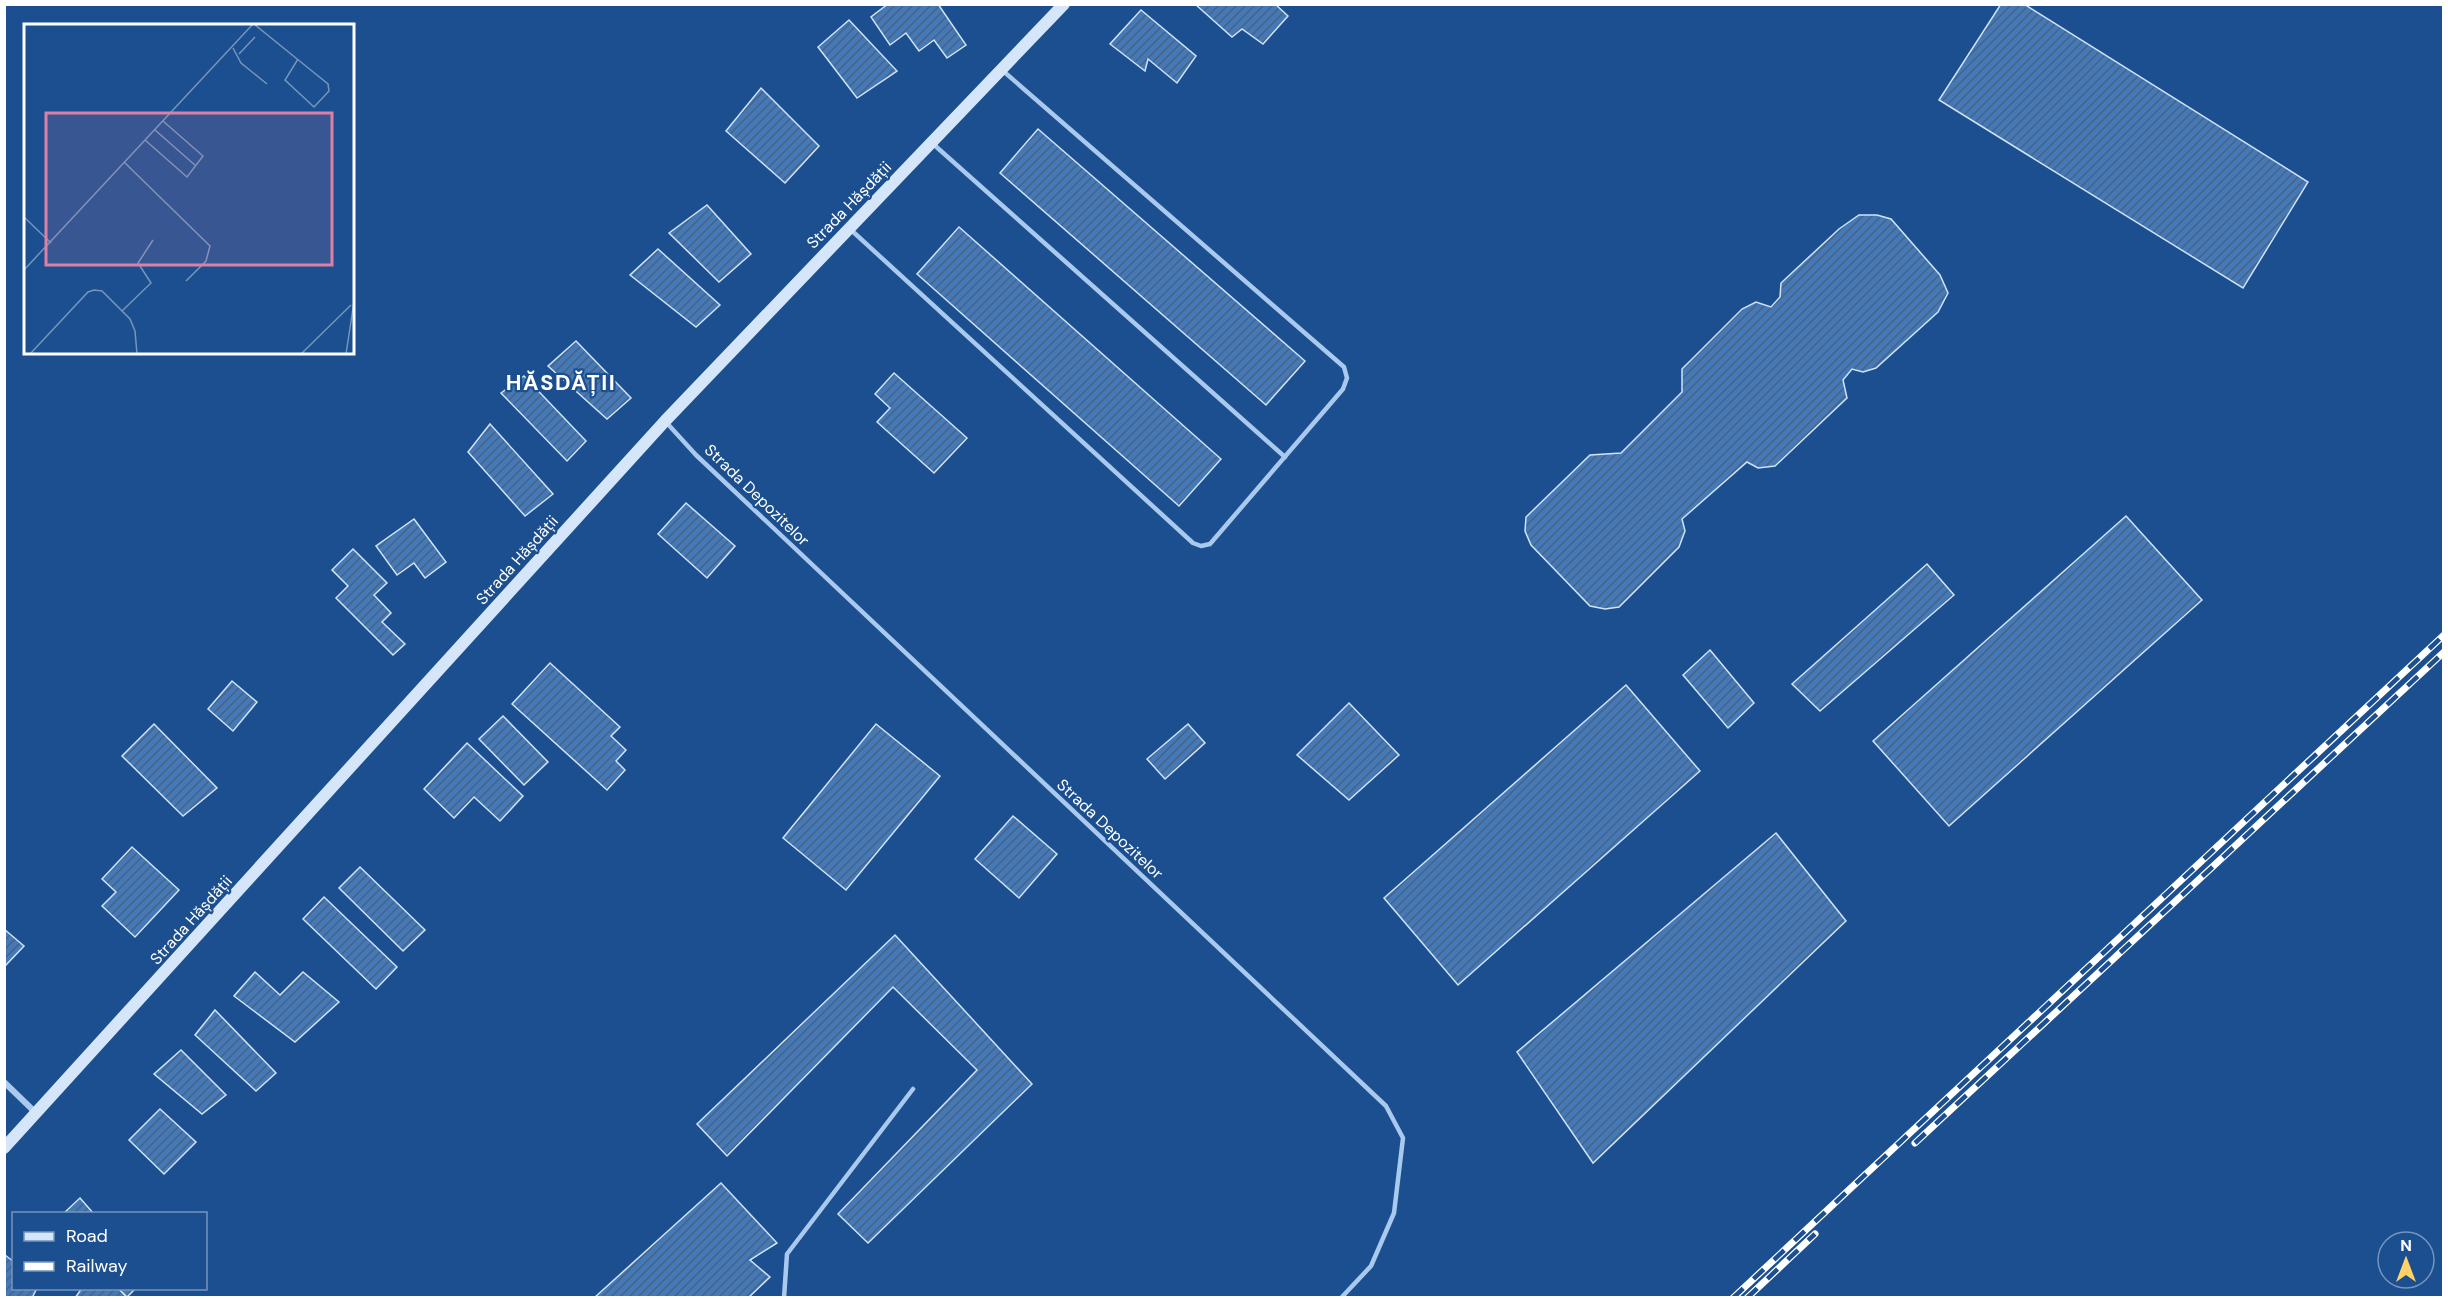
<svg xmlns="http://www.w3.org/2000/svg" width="2448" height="1302" font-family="'DM Sans',sans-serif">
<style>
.building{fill:url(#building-hatch);stroke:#cfe3fa;stroke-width:1.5}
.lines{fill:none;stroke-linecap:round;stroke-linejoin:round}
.lane{stroke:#a9c9ee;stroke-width:4.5}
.street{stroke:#a9c9ee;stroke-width:6}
.secondary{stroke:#d6e6fa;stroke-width:12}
.rail-casing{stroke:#fff;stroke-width:7}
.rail{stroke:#1b4f8f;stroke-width:4.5;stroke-dasharray:14;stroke-linecap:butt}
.labels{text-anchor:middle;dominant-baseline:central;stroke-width:4.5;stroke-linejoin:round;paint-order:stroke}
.street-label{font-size:16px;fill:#fff;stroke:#1b4f8f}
.district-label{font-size:22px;font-weight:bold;letter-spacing:1.5px;fill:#fff;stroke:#1b4f8f}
.inset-road{fill:none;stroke:#7695bc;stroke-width:1.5}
.view{fill:#dd80a5;fill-opacity:0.15;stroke:#dd80a5;stroke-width:3}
.inset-edge{fill:none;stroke:#fff;stroke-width:3}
</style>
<defs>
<pattern id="building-hatch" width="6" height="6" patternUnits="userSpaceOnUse" patternTransform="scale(1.5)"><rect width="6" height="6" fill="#4478b7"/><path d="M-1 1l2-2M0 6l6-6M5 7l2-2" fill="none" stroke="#486282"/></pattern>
</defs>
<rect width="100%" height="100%" fill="#1b4f8f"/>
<g class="building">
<path d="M888 4H938L966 45 947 58 934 40 919 51 906 33 890 45 871 17Z"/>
<path d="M1195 4H1275L1288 16 1263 44 1242 29 1232 37Z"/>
<path d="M2001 4H2024L2308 182 2243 288 1939 100Z"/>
<path d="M1141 10 1196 56 1177 83 1148 59 1145 71 1110 44Z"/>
<path d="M849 20 897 71 857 98 818 47Z"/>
<path d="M761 88 819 146 785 183 726 131Z"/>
<path d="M1038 129 1305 361 1266 405 1000 173Z"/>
<path d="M707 205 751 254 719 282 669 233Z"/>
<path d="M1859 215H1877L1891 219 1940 275 1948 293 1938 312 1876 368 1863 372 1852 369 1843 380 1847 398 1775 466 1758 468 1747 462 1682 519 1685 531 1679 547 1619 607 1605 609 1590 606 1531 545 1525 531 1526 517 1590 455 1621 453 1682 392V369L1742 309 1756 302 1771 307 1780 297 1781 283 1839 229Z"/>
<path d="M959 227 1221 459 1179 506 917 274Z"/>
<path d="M658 249 720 305 696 327 630 275Z"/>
<path d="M576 341 631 398 607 419 548 366Z"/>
<path d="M894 373 967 438 934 473 877 422 890 408 875 394Z"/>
<path d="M524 376 586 441 567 461 501 393Z"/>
<path d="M490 424 553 494 525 516 468 452Z"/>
<path d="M686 503 735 546 707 578 658 534Z"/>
<path d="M2126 516 2202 600 1949 826 1873 741Z"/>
<path d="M414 519 446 562 425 578 414 563 397 575 376 546Z"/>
<path d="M353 549 387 583 374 595 391 613 382 622 405 644 393 655 336 598 348 586 332 570Z"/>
<path d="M1927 564 1954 595 1820 711 1792 684Z"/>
<path d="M1710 650 1754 703 1728 728 1683 675Z"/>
<path d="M550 663 620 727 611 736 626 750 616 761 625 770 607 790 512 704Z"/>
<path d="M232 681 257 702 233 731 208 709Z"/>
<path d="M1626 685 1700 771 1458 985 1384 898Z"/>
<path d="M1349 703 1399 755 1349 800 1297 755Z"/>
<path d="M503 716 548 762 524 785 479 739Z"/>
<path d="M154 724 217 788 183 816 122 756Z"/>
<path d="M876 724 940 776 846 890 783 838Z"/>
<path d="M1188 724 1205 743 1165 779 1147 759Z"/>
<path d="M467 743 523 796 500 821 474 797 454 818 424 789Z"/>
<path d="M1013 816 1057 854 1019 898 975 859Z"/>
<path d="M1776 833 1846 921 1593 1163 1517 1052Z"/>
<path d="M132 847 179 890 135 937 102 906 116 892 102 879Z"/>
<path d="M360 867 425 930 403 951 339 888Z"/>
<path d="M324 897 397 967 376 989 303 919Z"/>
<path d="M4 929 24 946 4 967Z"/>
<path d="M895 935 1032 1084 868 1243 838 1214 977 1070 893 987 727 1156 697 1124Z"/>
<path d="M255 972 280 995 303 972 339 1002 295 1042 234 996Z"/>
<path d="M215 1010 276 1073 256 1091 195 1035Z"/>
<path d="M181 1050 226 1095 202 1114 154 1074Z"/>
<path d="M160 1109 196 1142 164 1174 129 1140Z"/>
<path d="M721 1183 777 1243 750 1260 770 1277 748 1298H594Z"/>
<path d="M80 1198 94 1214H63Z"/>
<path d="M5 1255 14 1262V1288H37L32 1298H4Z"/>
<path d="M82 1288H118L128 1298H75Z"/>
<path d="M118 1288H136L127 1297Z"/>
</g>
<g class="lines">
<g class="lane">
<path d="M932 143 1285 457"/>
<path d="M850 229 1193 543 1201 546 1210 544 1343 389 1347 378 1344 367 1002 70"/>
<path d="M665 421 696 455 1386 1106 1403 1138 1394 1213 1371 1266 1341 1298"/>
<path d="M784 1298 787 1254 913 1089"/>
</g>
<path class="street" d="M4 1082 36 1113"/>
<path class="secondary" d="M4 1148 665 421 1064 4"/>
<defs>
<g id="rail">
<path d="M1915 1143 2444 652"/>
<path d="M1733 1298 2444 635"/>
<path d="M1747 1298 1815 1234"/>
</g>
</defs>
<use href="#rail" class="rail-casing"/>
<use href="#rail" class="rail"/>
</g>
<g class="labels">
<g class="street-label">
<text transform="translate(849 205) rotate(-46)">Strada Hășdății</text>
<text transform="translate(757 495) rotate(44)">Strada Depozitelor</text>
<text transform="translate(517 560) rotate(-48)">Strada Hășdății</text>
<text transform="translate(1110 829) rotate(43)">Strada Depozitelor</text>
<text transform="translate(191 920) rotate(-48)">Strada Hășdății</text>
</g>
<g class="district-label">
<text x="561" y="382">HĂSDĂȚII</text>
</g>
</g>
<g transform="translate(24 24)">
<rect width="330" height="330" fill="#1b4f8f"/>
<path class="inset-road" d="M230 0 283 43 304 60 305 67 290 83 261 56 274 35M209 24 217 39 243 60M215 30 231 13M131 106 172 142M121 116 163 153 179 132 139 97M100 138 186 222 182 237 162 257M0 193 27 219M0 246 229 0M98 287 127 259 114 239 129 216M6 330 64 268 70 266 78 267 106 295 111 307 113 330M277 330 327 281M322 330 330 278"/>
<path class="view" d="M22 89H308V241H22Z"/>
<rect width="330" height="330" class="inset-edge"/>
</g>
<rect width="2448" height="1302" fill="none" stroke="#ffffff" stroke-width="12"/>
<rect x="12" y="1212" width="195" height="78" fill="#1b4f8f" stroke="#7695bc" stroke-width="1.5"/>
<rect x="24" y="1232" width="30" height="9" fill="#d6e6fa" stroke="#7695bc" stroke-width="1.5"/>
<text x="66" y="1242" font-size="18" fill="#ffffff">Road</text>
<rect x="24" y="1262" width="30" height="9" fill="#ffffff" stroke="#7695bc" stroke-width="1.5"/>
<text x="66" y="1272" font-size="18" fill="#ffffff">Railway</text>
<g transform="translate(2406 1260)"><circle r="28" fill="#1b4f8f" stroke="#7695bc" stroke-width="1.5"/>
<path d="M0-4.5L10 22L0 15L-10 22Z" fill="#ffd166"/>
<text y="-9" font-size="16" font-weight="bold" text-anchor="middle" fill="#ffffff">N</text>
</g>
</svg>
